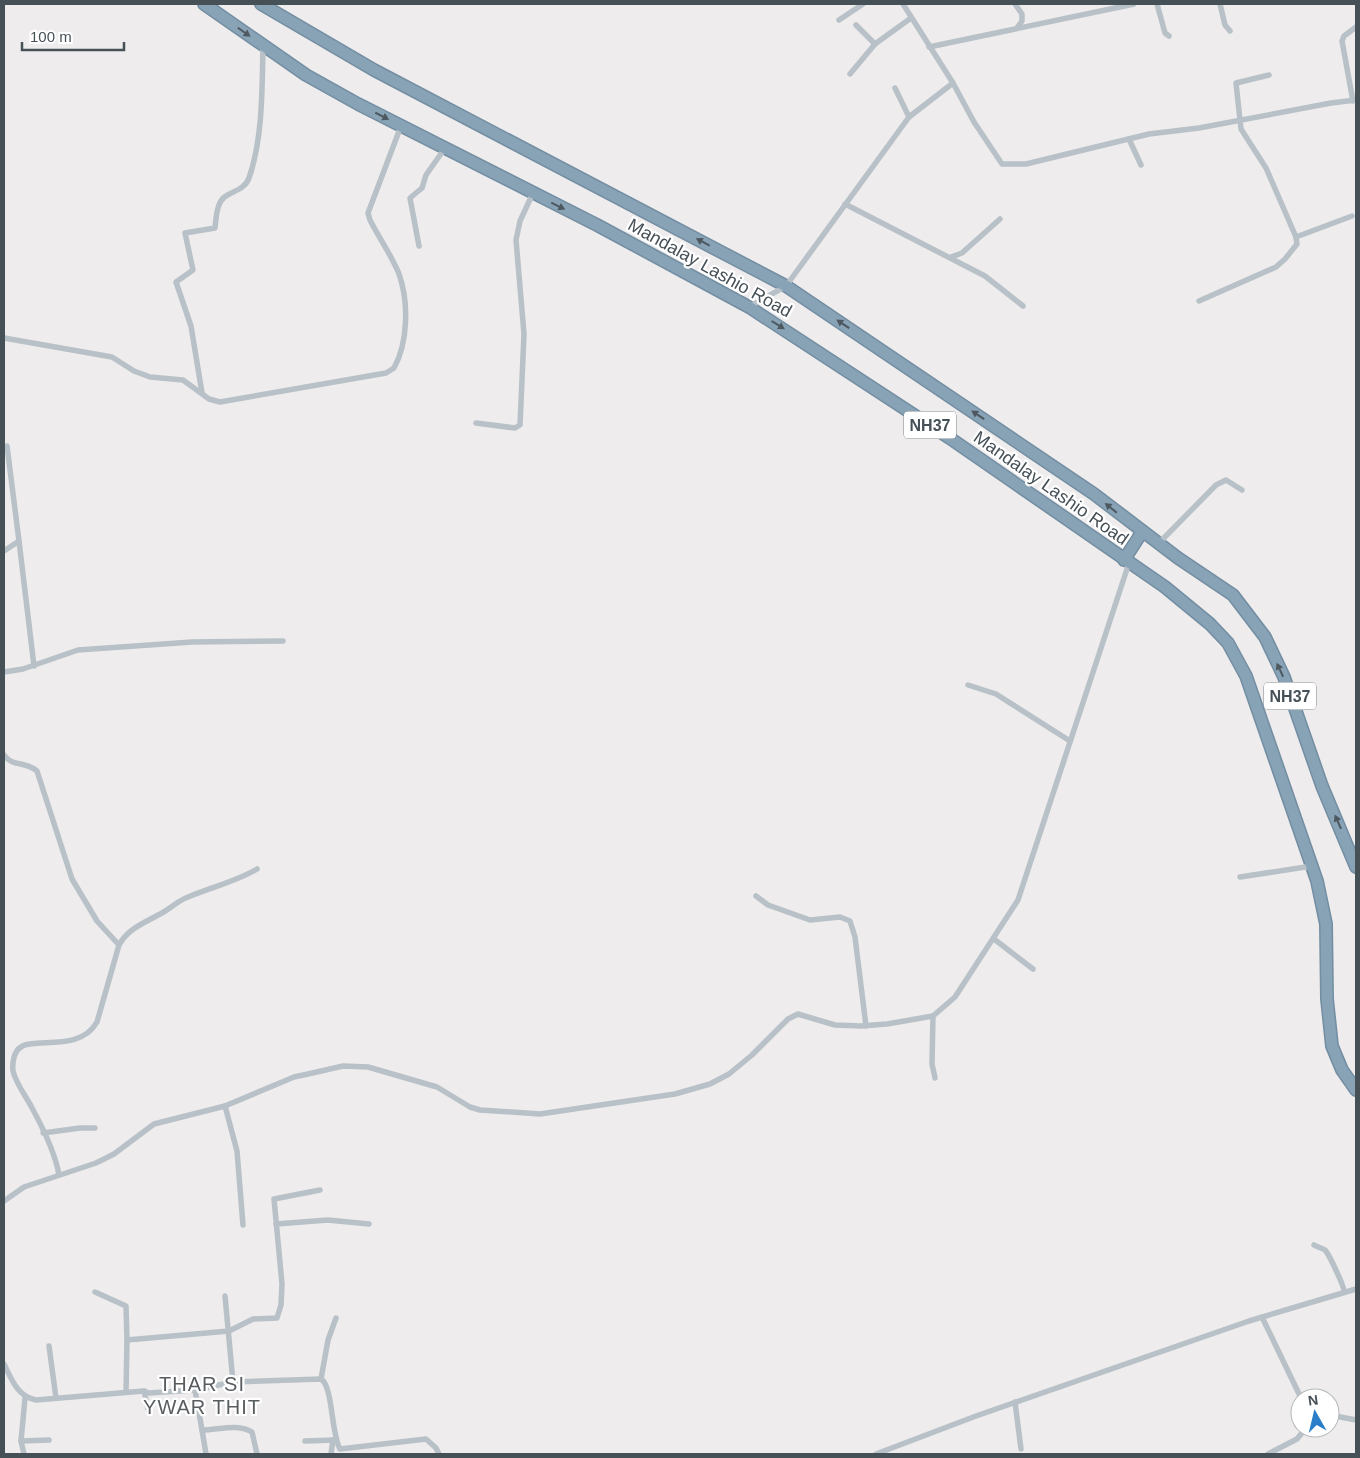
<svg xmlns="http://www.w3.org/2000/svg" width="1360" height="1458" font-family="Arial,sans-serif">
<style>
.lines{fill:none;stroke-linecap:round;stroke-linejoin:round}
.highway-casing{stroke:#738ea2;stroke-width:14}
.street{stroke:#b8c1c7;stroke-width:5.5}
.highway{stroke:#88a2b6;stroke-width:11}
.oneway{fill:#4d5860}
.labels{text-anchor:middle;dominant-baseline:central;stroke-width:4.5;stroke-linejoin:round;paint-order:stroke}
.shield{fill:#fff;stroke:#7e8489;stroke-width:1}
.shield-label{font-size:16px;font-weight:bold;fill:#465057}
.street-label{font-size:18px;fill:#465057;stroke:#fff}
.quarter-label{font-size:20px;letter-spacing:1px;fill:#595d60;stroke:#fff}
</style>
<rect width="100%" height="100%" fill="#eeecec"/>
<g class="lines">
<defs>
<g id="highway">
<path d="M204 4 306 75 358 104 597 225 749 307 954 441 1165 587 1210 624 1228 643 1246 676 1317 881 1326 924 1327 999 1332 1046 1342 1070 1356 1090"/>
<path d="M261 4 374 70 786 286 1094 494 1178 558 1233 595 1265 637 1284 677 1322 786 1356 867"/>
<path d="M1124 560 1142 532"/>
</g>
</defs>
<use href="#highway" class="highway-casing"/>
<g class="street">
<path d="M903 4 953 83"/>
<path d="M1015 4 1022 14V21L1017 28"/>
<path d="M1157 4 1165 33 1169 36"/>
<path d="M1220 4 1225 25 1230 31"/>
<path d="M839 20 863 4"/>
<path d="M856 25 875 44"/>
<path d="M929 47 1134 4"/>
<path d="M850 74 875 44 911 18"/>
<path d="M1269 75 1236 83 1241 129 1266 168 1296 237 1352 216"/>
<path d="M895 88 909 117"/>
<path d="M1353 101 1342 41 1344 36 1356 27"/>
<path d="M1129 139 1141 165"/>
<path d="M845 204 985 276 1023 306"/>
<path d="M419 246 410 198 422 188 426 175 445 148"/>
<path d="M951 257 962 253 1000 219"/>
<path d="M1199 301 1276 267 1285 259 1297 244 1296 237"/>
<path d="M749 307 786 286 909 117 953 83 974 122 1002 164H1026L1149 134 1199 128 1331 103 1356 100"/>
<path d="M4 338 112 357 134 371 150 377 183 380 209 399 220 402 386 373 394 368C408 343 409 302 399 274 392 256 379 238 370 220L368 213 401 126"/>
<path d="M202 393 191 326 176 282 193 270 185 233 215 228C216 220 216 212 219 205 224 190 243 194 249 178 263 138 262 88 263 45"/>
<path d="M476 423 515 428 520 425 524 334 516 240 520 221 533 193"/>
<path d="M19 541 34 666"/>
<path d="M1158 544 1216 485 1226 480 1242 490"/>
<path d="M4 551 19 541 7 446"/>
<path d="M4 672 23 669 78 650 192 642 283 641"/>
<path d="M968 685 996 694 1070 741"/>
<path d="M4 755C12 767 26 761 37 771L72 879 97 921 119 945"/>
<path d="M1240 877 1312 866"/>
<path d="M756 896 768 905 810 920 840 917 850 921 855 937 866 1026"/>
<path d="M994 939 1033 969"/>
<path d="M933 1016 932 1064 935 1078"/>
<path d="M225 1106 237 1151 243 1225"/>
<path d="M43 1133 80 1128H95"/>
<path d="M59 1175C55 1152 43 1128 32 1108 26 1096 16 1084 13 1071 12 1063 14 1051 21 1047 26 1043 33 1044 40 1043 61 1042 85 1043 97 1022L119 945C128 929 142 924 158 915 169 910 177 901 188 897 211 887 235 882 257 869"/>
<path d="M4 1201 24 1187 96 1163 114 1154 154 1124 225 1106 294 1077 308 1074 343 1066 368 1067 437 1087 470 1107 480 1110 540 1114 675 1094 710 1084 729 1074 752 1055 788 1019 798 1014 835 1025 861 1026 887 1024 933 1016 955 997 1018 900 1129 563"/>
<path d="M276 1224 328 1220 369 1224"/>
<path d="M1314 1245C1317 1247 1322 1248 1325 1250 1329 1254 1345 1288 1344 1292"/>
<path d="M95 1292 126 1306 127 1340 229 1331 253 1319 277 1318 281 1305 282 1284 274 1199 320 1190"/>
<path d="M225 1296 233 1382"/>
<path d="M1262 1317 1301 1398"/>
<path d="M49 1346 56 1398"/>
<path d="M4 1364C12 1380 17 1396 36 1400L144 1391 149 1393 195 1390 233 1382 321 1379C333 1386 331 1434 340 1449L426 1439 436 1448 439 1454"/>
<path d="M321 1379 328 1340 336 1318"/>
<path d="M195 1390 202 1430C218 1430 238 1423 252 1432L257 1454"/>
<path d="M144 1391 148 1409"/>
<path d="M126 1392 127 1340"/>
<path d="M1015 1402 1021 1449"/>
<path d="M1330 1415 1356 1420"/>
<path d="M202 1430 206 1454"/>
<path d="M21 1441 49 1440"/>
<path d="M305 1441 335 1440"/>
<path d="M24 1454 21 1441 25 1398"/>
<path d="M331 1454 333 1440"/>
<path d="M876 1454 976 1416 1249 1321 1356 1289"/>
<path d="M1268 1454 1297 1439 1306 1428"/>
</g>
<use href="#highway" class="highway"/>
</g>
<defs><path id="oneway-solid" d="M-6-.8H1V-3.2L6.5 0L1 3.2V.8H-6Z" transform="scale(1.25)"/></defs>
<g class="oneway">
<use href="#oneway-solid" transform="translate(244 32) rotate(35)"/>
<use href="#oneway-solid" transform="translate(382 116) rotate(27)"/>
<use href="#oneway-solid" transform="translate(558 206) rotate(26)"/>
<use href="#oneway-solid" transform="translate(703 242) rotate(-152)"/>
<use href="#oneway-solid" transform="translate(843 324) rotate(-146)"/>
<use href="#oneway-solid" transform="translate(778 325) rotate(32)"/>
<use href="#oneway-solid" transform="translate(978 415) rotate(-146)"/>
<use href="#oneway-solid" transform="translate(1111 508) rotate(-141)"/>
<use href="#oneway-solid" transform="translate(1280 670) rotate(-115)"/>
<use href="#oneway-solid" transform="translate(1338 822) rotate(-114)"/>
</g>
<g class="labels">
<g class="shield">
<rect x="904" y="411.5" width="52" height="27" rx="4"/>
<rect x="1264" y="682.5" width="52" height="27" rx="4"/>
</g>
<g class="shield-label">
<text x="930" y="425">NH37</text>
<text x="1290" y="696">NH37</text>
</g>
<g class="street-label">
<text transform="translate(710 268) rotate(29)">Mandalay Lashio Road</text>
<text transform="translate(1051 488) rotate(35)">Mandalay Lashio Road</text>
</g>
<g class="quarter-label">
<text x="202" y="1384">THAR SI<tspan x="202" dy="23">YWAR THIT</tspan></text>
</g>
</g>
<rect width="1360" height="1458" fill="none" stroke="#465057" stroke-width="10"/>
<g transform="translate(1315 1413) rotate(352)"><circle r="24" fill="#ffffff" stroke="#b5b9bc"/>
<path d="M0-4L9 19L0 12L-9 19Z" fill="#2a7ec9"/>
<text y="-8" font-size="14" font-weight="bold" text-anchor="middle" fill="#465057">N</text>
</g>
<path d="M22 42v8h102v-8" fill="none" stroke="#465057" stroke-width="2.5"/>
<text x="30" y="42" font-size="15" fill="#465057" stroke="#ffffff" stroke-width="4" paint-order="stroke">100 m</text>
</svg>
